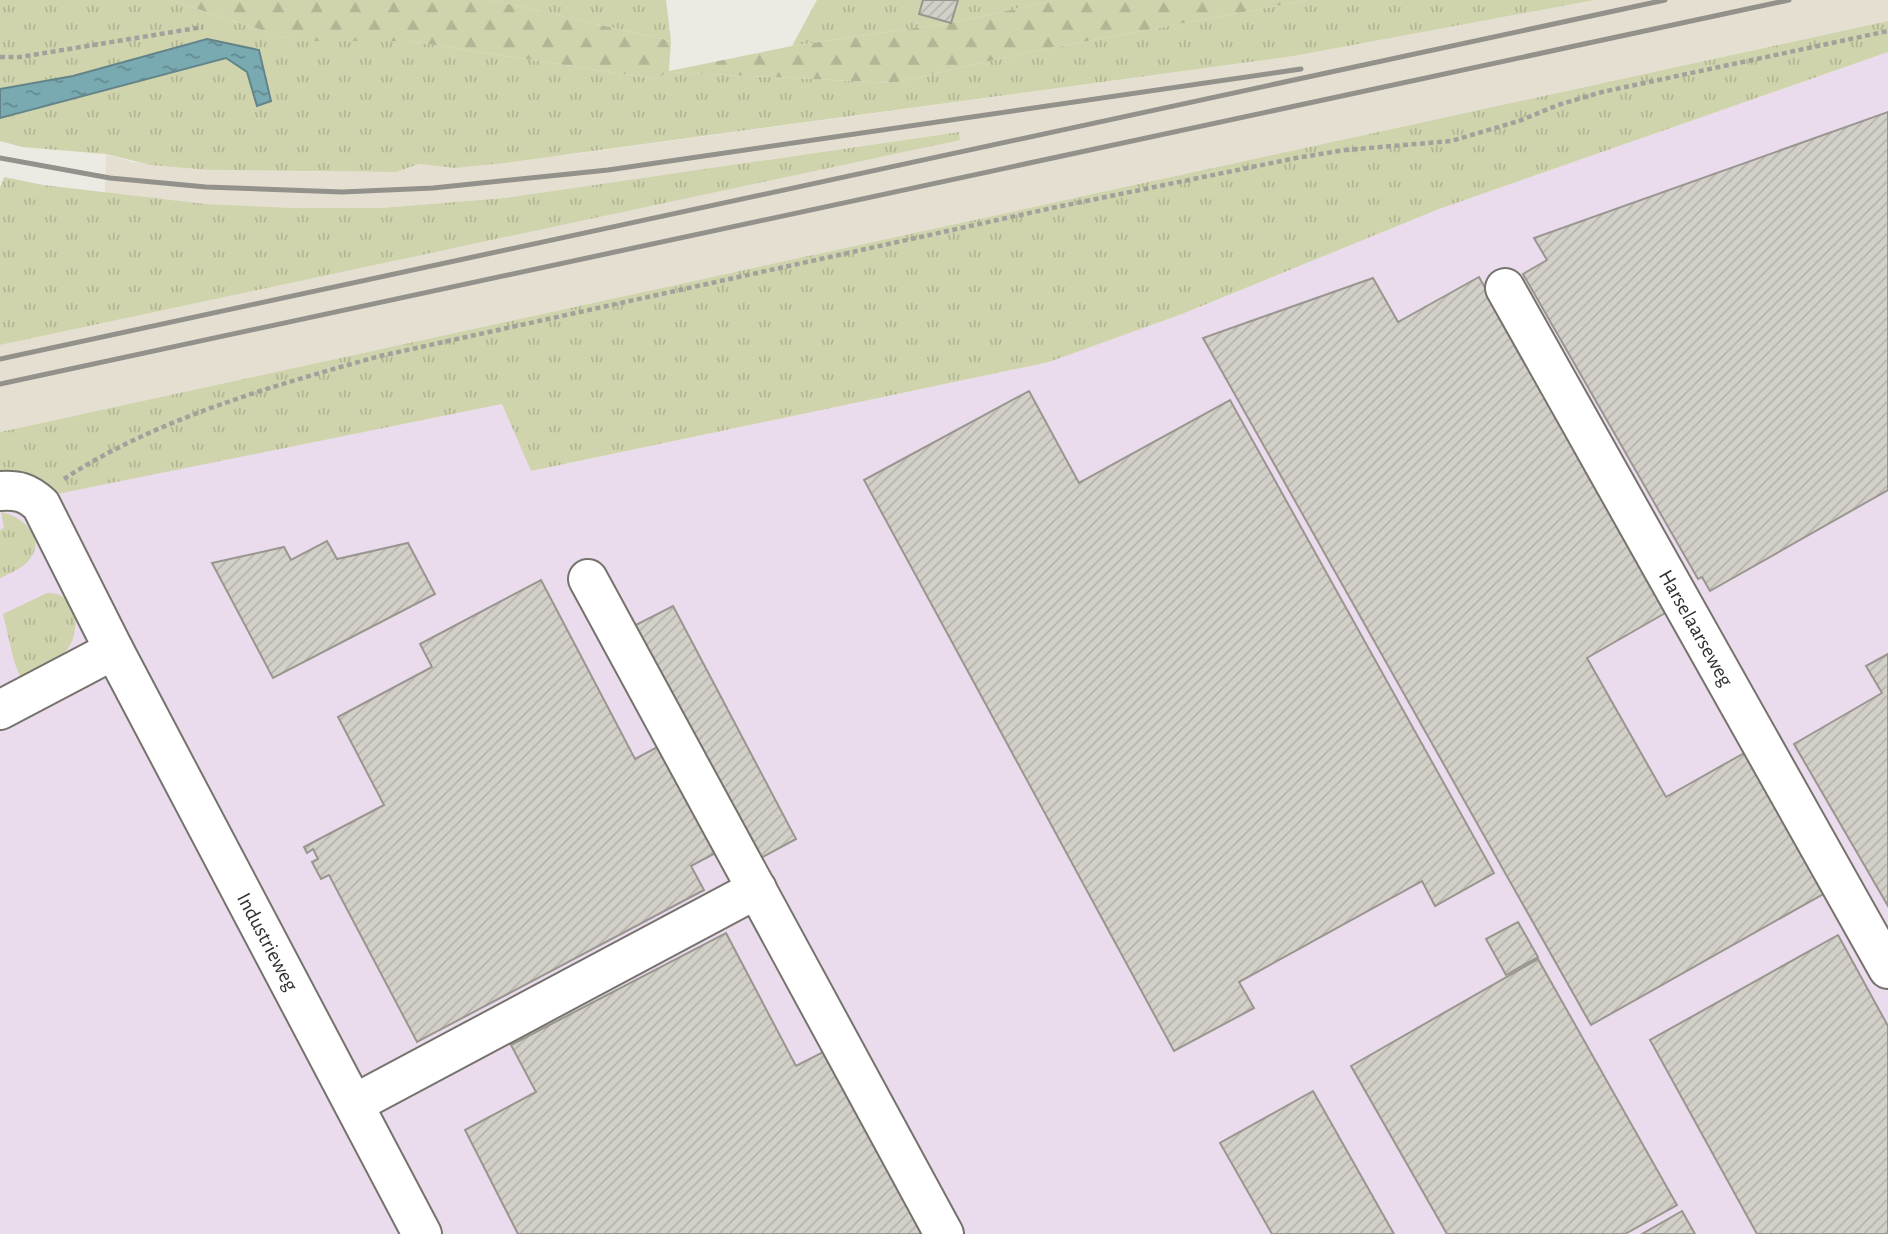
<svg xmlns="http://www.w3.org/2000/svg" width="1888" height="1234" font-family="'Alegreya Sans',sans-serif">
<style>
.built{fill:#e5dfd1}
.industrial{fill:#eadbed}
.grass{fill:url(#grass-tufts)}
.forest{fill:url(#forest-firs)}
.water{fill:url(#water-ripples);stroke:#63858a;stroke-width:2}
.building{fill:url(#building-hatch);stroke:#99968f;stroke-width:2}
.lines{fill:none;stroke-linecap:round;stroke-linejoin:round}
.minor-casing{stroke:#76736d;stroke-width:42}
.path{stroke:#a3a19c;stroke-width:4.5;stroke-dasharray:5 3.5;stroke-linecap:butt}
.minor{stroke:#fff;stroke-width:38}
.rail{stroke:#93918c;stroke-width:5}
.labels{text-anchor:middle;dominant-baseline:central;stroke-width:5;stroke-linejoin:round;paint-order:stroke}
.street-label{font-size:21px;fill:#31302e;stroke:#fff}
</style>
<defs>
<pattern id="grass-tufts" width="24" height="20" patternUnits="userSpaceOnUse" patternTransform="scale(1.75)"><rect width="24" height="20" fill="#d0d4ad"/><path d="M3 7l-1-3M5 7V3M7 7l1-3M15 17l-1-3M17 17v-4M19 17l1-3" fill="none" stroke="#b3b695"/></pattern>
<pattern id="forest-firs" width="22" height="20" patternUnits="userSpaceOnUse" patternTransform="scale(1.75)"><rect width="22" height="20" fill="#d0d4ad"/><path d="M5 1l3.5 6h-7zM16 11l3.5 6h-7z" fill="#b3b695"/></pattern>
<pattern id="water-ripples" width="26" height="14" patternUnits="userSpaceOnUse" patternTransform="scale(1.75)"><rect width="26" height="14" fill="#79a9b1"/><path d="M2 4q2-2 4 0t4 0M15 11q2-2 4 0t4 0" fill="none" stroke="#648a90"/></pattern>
<pattern id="building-hatch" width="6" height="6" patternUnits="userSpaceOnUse" patternTransform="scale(1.75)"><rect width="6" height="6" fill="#d2d0c8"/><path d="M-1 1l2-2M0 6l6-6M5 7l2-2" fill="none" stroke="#b5b3ac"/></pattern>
</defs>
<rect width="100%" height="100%" fill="#edeae3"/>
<path class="built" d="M1595 0H1888V21L0 432V345L960 139 958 132 505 198 380 208H295L206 204 105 193 106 154 132 162 209 170 345 172H396L419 164 568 155 1294 56Z"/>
<path class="industrial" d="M1888 52V1234H0V470L84 488 502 404 532 471 1049 362 1182 314 1439 209Z"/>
<g class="grass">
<path d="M0 0H170L295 41H408L656 79 668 72 893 83 1029 52 1308 0H1595L1294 56 504 163 455 168 419 164 396 172 209 170 151 165 106 154 22 147 0 141V118L226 58 247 72 257 106 259 50 73 76 0 89Z"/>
<path d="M490 0H666L671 41Z"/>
<path d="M817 0H1057L955 22 792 46Z"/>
<path d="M1888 21V52L1439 209 1182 314 1049 362 531 471 502 404 52 495 0 474V432Z"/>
<path d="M959 132 960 140 0 345V187L4 177 43 185 206 204 295 208H380L505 198Z"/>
<path d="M1 512C22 516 48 538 29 560 22 569 10 573 0 578V530L4 528Z"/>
<path d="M47 593C78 591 83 633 65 652 54 664 35 671 21 679L14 661 3 614Z"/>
</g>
<path class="forest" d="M170 0H490L671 41 669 71 792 46 955 22 1057 0H1308L1029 52 893 83 668 72 656 79 408 41H295Z"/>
<path class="water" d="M207 39 259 50 271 101 257 106 247 72 226 58 0 118V89L73 76Z"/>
<g class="building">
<path d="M923 0H958L951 23 919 14Z"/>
<path d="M1888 112V490L1710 591 1702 577 1698 579 1523 274 1547 260 1534 238Z"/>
<path d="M1479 277 1667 612 1587 658 1666 797 1746 752 1825 893 1591 1025 1203 338 1373 278 1398 322Z"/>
<path d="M1029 391 1079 483 1230 400 1494 873 1435 906 1422 881 1239 982 1254 1008 1174 1051 864 480Z"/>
<path d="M327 541 337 559 408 543 435 594 273 678 212 563 284 547 291 560Z"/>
<path d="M541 580 635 759 663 744 719 851 691 866 704 890 417 1042 329 875 321 879 312 862 318 859 313 849 307 853 304 847 384 805 338 717 432 667 420 644Z"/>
<path d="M673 606 796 839 750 864 626 630Z"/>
<path d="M1888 654V906L1794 744 1882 693 1866 666Z"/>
<path d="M1518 922 1538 957 1506 975 1486 939Z"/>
<path d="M726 933 796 1066 835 1046 934 1234H518L465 1130 536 1092 511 1045Z"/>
<path d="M1838 935 1888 1026V1234H1757L1650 1040Z"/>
<path d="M1538 959 1677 1205 1625 1234H1447L1351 1066Z"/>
<path d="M1313 1091 1394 1234H1272L1220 1143Z"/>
<path d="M1682 1211 1695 1234H1642Z"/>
</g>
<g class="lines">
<defs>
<g id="minor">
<path id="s1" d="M1505 288 1888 969"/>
<path id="s2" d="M0 491C18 490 27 492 41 505L114 650 422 1234"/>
<path d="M588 579 944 1234"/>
<path d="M0 710 114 650"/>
<path d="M354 1104 757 889"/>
</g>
</defs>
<use href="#minor" class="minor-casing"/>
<g class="path">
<path d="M0 57H20L203 27"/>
<path d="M64 479C155 419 275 385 380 356L1052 208 1296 158 1345 150 1451 141 1519 121 1558 105 1602 92 1888 31"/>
</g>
<use href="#minor" class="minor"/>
<g class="rail">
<path d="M0 158 110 178 206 187 342 192 433 188 608 170 1301 69"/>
<path d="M0 359 1665 0"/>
<path d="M0 384 1789 0"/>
</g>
</g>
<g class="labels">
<g class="street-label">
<text stroke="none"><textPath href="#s1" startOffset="390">Harselaarseweg</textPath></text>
<text stroke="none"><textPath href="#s2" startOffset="537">Industrieweg</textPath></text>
</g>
</g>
</svg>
